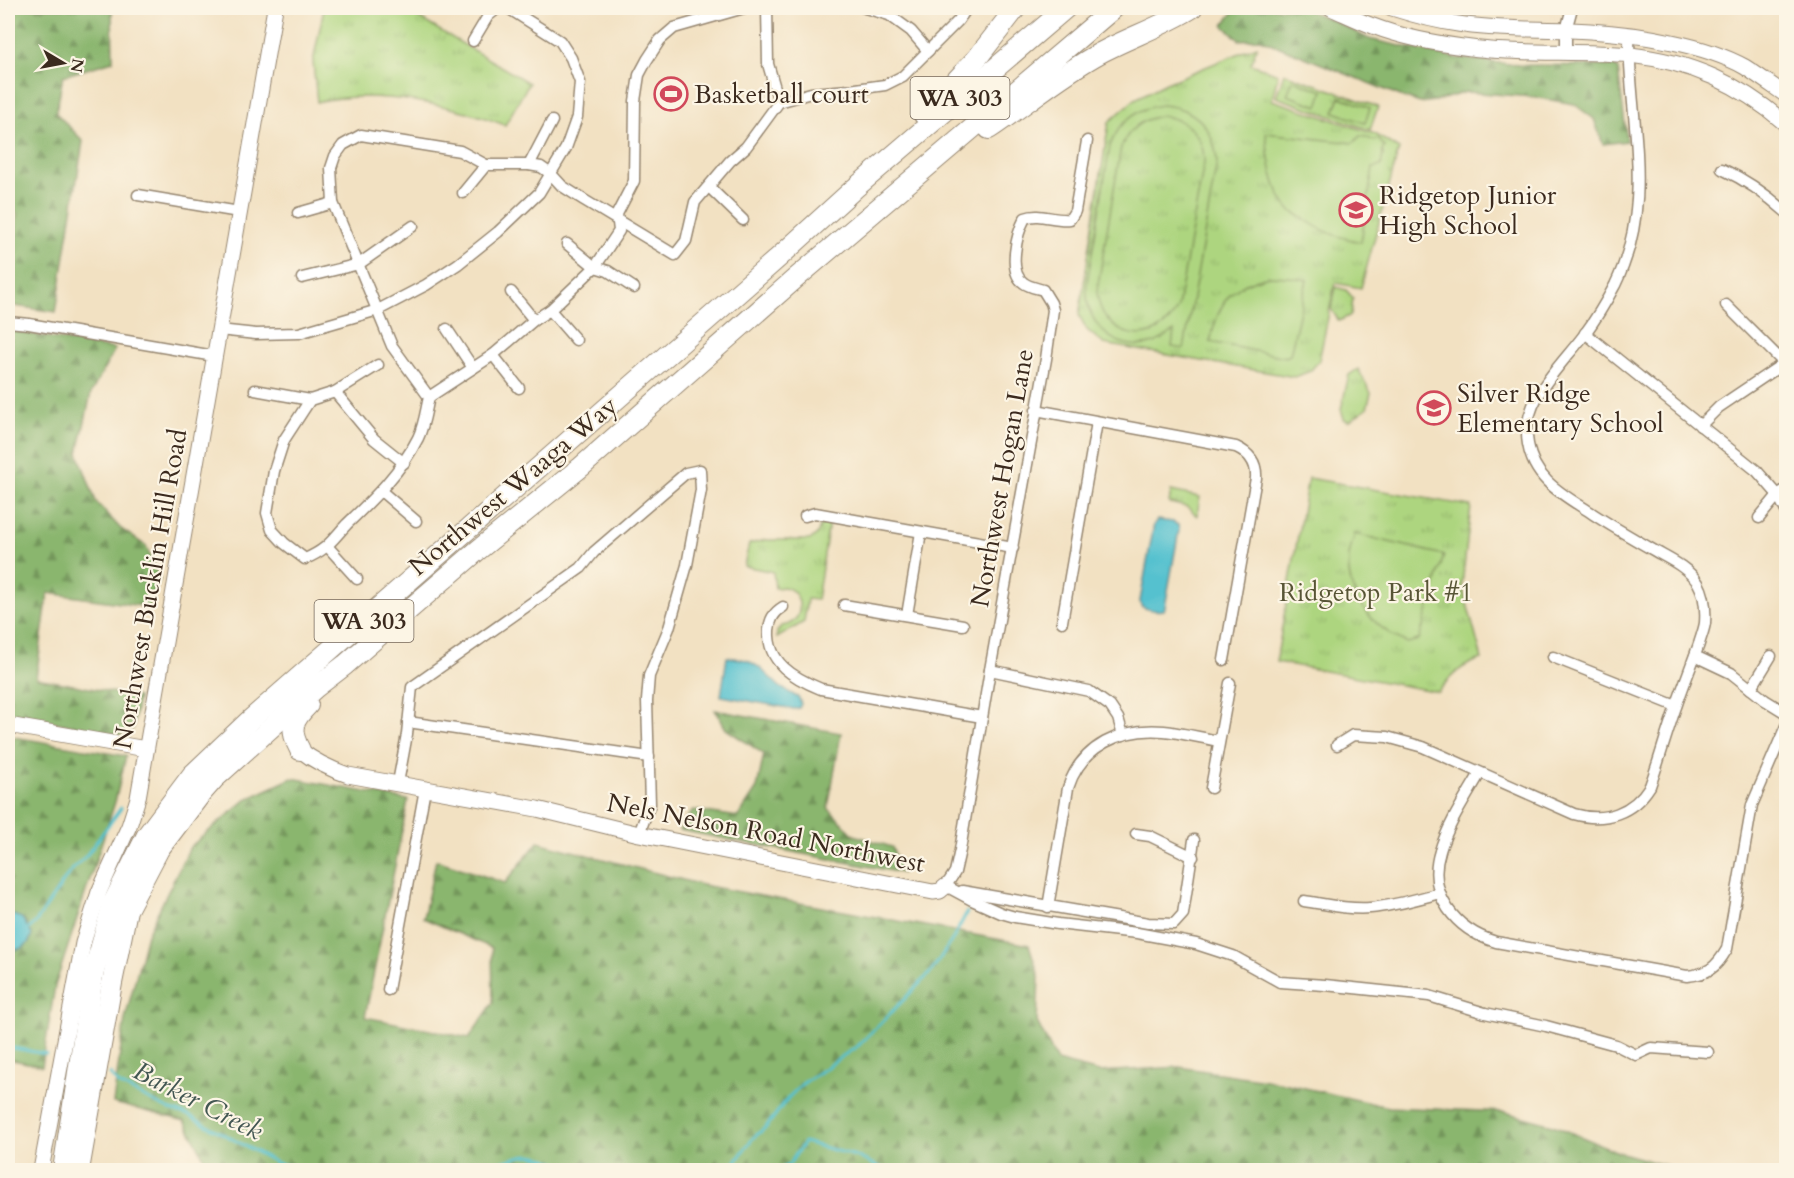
<svg xmlns="http://www.w3.org/2000/svg" width="1794" height="1178" font-family="Cardo,serif">
<style>
.grass{fill:url(#grass-tufts);stroke:#74804e;stroke-width:1.5}
.forest{fill:url(#forest-firs);stroke:#627046;stroke-width:1.5}
.garden{fill:#add57f;stroke:#74804e;stroke-width:1.5;fill-rule:evenodd}
.water{fill:#55c1cf;stroke:#487676;stroke-width:1.5}
.lines{fill:none;stroke-linecap:round;stroke-linejoin:round}
.stream{stroke:#55c1cf;stroke-width:3}
.street-casing{stroke:#968670;stroke-width:13}
.secondary-casing{stroke:#968670;stroke-width:17}
.highway-casing{stroke:#968670;stroke-width:22}
.street{stroke:#fff;stroke-width:10}
.secondary{stroke:#fff;stroke-width:15}
.highway{stroke:#fff;stroke-width:20}
.labels{text-anchor:middle;dominant-baseline:central;stroke-width:4.5;stroke-linejoin:round;paint-order:stroke}
.shield{fill:#fcf5e5;stroke:#75675a;stroke-width:1.5}
.shield-label{font-size:24px;font-weight:bold;fill:#3b2a1e}
.poi-label{font-size:26px;fill:#3b2a1e;stroke:#fcf5e5;text-anchor:start}
.street-label{font-size:26px;fill:#3b2a1e;stroke:#fcf5e5}
.park-label{font-size:26px;fill:#585536;stroke:#fcf5e5}
.water-label{font-size:27px;font-style:italic;fill:#435753;stroke:#fcf5e5}
</style>
<defs>
<pattern id="grass-tufts" width="24" height="20" patternUnits="userSpaceOnUse" patternTransform="scale(1.5)"><rect width="24" height="20" fill="#add57f"/><path d="M3 7l-1-3M5 7V3M7 7l1-3M15 17l-1-3M17 17v-4M19 17l1-3" fill="none" stroke="#96b76d"/></pattern>
<pattern id="forest-firs" width="22" height="20" patternUnits="userSpaceOnUse" patternTransform="scale(1.5)"><rect width="22" height="20" fill="#8ab66e"/><path d="M5 1l3.5 6h-7zM16 11l3.5 6h-7z" fill="#72945a"/></pattern>
</defs>
<rect width="100%" height="100%" fill="#fcf5e5"/>
<filter id="ink" filterUnits="userSpaceOnUse"><feTurbulence type="fractalNoise" baseFrequency=".0167" numOctaves="2"/><feDisplacementMap in="SourceGraphic" scale="12" xChannelSelector="R" yChannelSelector="G"/><feConvolveMatrix kernelMatrix="1 2 1 2 8 2 1 2 1" color-interpolation-filters="sRGB"/></filter>
<filter id="wash" filterUnits="userSpaceOnUse"><feTurbulence type="fractalNoise" baseFrequency=".008" numOctaves="4" result="noise"/><feDisplacementMap in="SourceGraphic" scale="24" xChannelSelector="R" yChannelSelector="G"/><feGaussianBlur stdDeviation="1.35" result="paint"/><feColorMatrix in="noise" values="0 0 0 0 0 0 0 0 0 0 0 0 0 0 0 0 0 1.4 0 .05"/><feComposite in="paint" operator="in"/></filter>
<g filter="url(#wash)">
<rect width="100%" height="100%" fill="#f2e1c2"/>
<g class="grass">
<path d="M324 8H402L529 83 505 125C452 104 374 89 317 102L313 62Z"/>
<path d="M1257 46 1251 64 1278 74 1272 100 1375 134 1399 149 1361 288 1335 283 1319 361 1310 371 1295 377 1104 344 1087 330 1079 315 1109 122 1135 99 1164 84Z"/>
<path d="M1284 73 1378 107 1370 130 1276 97Z"/>
<path d="M1336 287 1346 290 1353 298 1351 315 1339 321 1331 309Z"/>
<path d="M1358 369 1371 393 1367 408 1349 421 1344 419 1341 409 1349 375Z"/>
<path d="M1308 478 1471 506 1462 585 1482 659C1462 665 1451 675 1438 692L1276 662Z"/>
<path d="M1171 491 1200 497 1197 516 1187 507 1169 503Z"/>
<path d="M822 520 829 522 817 600 807 599 804 622 777 638V632L781 626C807 624 803 590 784 587 783 587 776 588 775 588L773 572 744 566 749 544 765 540H810L818 533Z"/>
</g>
<g class="forest">
<path d="M8 8H112L113 61 63 76 56 113 83 141 56 312 8 305 17 213 8 210Z"/>
<path d="M1237 8H1301L1334 21 1369 39 1455 58 1518 65 1615 66 1618 70 1627 141 1603 144 1594 119 1574 104 1534 97 1466 92 1440 100 1420 103 1403 97 1260 39 1239 40 1223 25Z"/>
<path d="M8 330 115 349 91 393 78 453 96 502 120 528 146 546 160 579 149 607 48 593 36 678 138 697 133 729 120 735 8 713Z"/>
<path d="M715 710 841 733 828 808 854 835 892 847 902 873 679 830 693 810 738 817 757 788 764 754 726 729Z"/>
<path d="M8 736 126 756 115 802 55 986 42 1066 8 1059Z"/>
<path d="M292 778 408 800 365 1017 469 1038 493 1003 492 948 423 918 436 860 505 883 538 842 702 885 1029 945 1039 976 1037 1022 1057 1061 1099 1072 1179 1067 1279 1082 1388 1107 1505 1112 1553 1125 1618 1152 1682 1170H232L205 1160 185 1121 113 1103 125 1019 147 934 190 847 247 799Z"/>
</g>
<g class="garden">
<path d="M1293 80 1323 91 1318 106 1287 95Z"/>
<path d="M1340 97 1370 108 1365 123 1334 112Z"/>
<path d="M1162 105C1196 108 1214 128 1217 162L1184 349 1172 347 1174 331C1167 336 1161 340 1154 343 1114 355 1082 321 1087 283L1110 146C1119 122 1136 108 1162 105ZM1161 116C1187 118 1205 137 1204 163L1178 307C1157 352 1100 339 1097 291L1121 147C1129 129 1141 119 1161 116Z"/>
<path d="M1266 133 1353 143 1360 136 1366 137 1374 141 1378 139 1385 147 1382 150 1383 154 1381 166 1373 168 1361 242C1337 237 1321 231 1301 217 1297 214 1292 212 1289 209 1272 191 1268 156 1266 133Z"/>
<path d="M1269 276 1289 277 1307 280 1290 355 1286 357 1210 342C1219 302 1228 286 1269 276Z"/>
<path d="M1355 534 1444 555 1419 640 1407 643C1374 628 1345 597 1349 557 1349 550 1353 541 1355 534Z"/>
</g>
<g class="water">
<path d="M1157 520 1173 522 1178 525 1179 530 1165 607 1164 610C1157 611 1146 610 1141 606L1140 601 1154 524Z"/>
<path d="M727 657 747 660 759 667 780 687 799 698 801 704 799 708 794 709 721 696Z"/>
<path d="M8 913 22 918 32 934C29 947 20 951 8 950Z"/>
</g>
<g class="lines">
<g class="stream">
<path d="M28 930 36 922 69 873 86 856 121 808"/>
<path d="M8 1047 46 1054"/>
<path d="M110 1074 118 1084 168 1109 188 1115 277 1163 304 1170"/>
<path d="M732 1167 752 1139 767 1126 788 1098 802 1084 859 1045 931 972 954 937 967 912"/>
<path d="M441 1170H454"/>
<path d="M479 1170C497 1167 512 1155 530 1155 546 1156 561 1168 576 1170"/>
<path d="M721 1170C735 1167 749 1166 763 1170"/>
<path d="M781 1170 790 1163 804 1142 856 1156 885 1170"/>
</g>
</g>
</g>
<g filter="url(#ink)">
<g class="lines">
<defs>
<g id="street">
<path d="M767 8 768 64 779 102"/>
<path d="M865 8 889 15 911 31 928 51"/>
<path d="M473 41 488 16 498 8"/>
<path d="M1566 53V30L1572 8"/>
<path d="M1087 141 1075 211 1070 219C1053 221 1040 212 1025 218 1017 233 1007 272 1024 283 1029 287 1037 288 1043 290L1051 303 1053 310 1046 359 990 670 960 850 955 872 946 886 972 900 1001 913 1015 917 1058 924 1137 933 1196 944 1233 956 1280 982 1325 985 1429 996 1485 1013 1546 1026 1616 1045 1636 1055 1651 1048 1708 1052"/>
<path d="M529 165 552 121"/>
<path d="M1722 169C1746 180 1766 194 1786 212"/>
<path d="M709 187 743 220"/>
<path d="M463 193 486 165"/>
<path d="M138 195 239 212"/>
<path d="M298 213 333 203"/>
<path d="M567 244 595 267 608 271 634 288"/>
<path d="M302 278 359 264 413 226"/>
<path d="M511 292 534 320"/>
<path d="M1726 305 1784 363"/>
<path d="M550 310 576 340"/>
<path d="M8 322 29 324 214 356"/>
<path d="M447 329 473 368"/>
<path d="M219 330 256 334 299 333 378 310 426 285 458 264 498 232 539 193 566 148 577 117 580 82 571 58 560 41 508 8"/>
<path d="M1585 333 1757 471 1778 495 1786 511"/>
<path d="M493 355 519 388"/>
<path d="M378 365 335 392 310 400 284 440 274 471 267 513 272 530 284 543 305 559C328 549 331 541 347 524 374 498 401 472 418 438 424 426 426 410 429 397"/>
<path d="M255 390 310 400"/>
<path d="M335 392 374 439 404 463"/>
<path d="M429 397 392 346 333 203 331 168 335 156 343 145 361 135 460 151 486 165H529L541 167 551 174 562 186 584 200 675 255 686 241 695 202 730 161 746 147 779 102 811 93 849 90 885 85 903 76 958 21 967 8"/>
<path d="M429 397 493 355 534 320 550 310 595 267 619 231 617 214 634 181 635 101 639 75 647 60 660 40 674 28 744 8"/>
<path d="M1036 410 1236 447C1249 453 1257 463 1256 478L1224 660"/>
<path d="M1700 426 1719 407 1786 362"/>
<path d="M381 491 416 521"/>
<path d="M805 516 815 513 1013 548"/>
<path d="M1759 518 1778 495 1786 489"/>
<path d="M328 547 357 579"/>
<path d="M844 605 963 625"/>
<path d="M783 607C773 613 770 620 769 630 767 663 794 678 821 689L982 717"/>
<path d="M907 615 921 532"/>
<path d="M1062 622 1097 422"/>
<path d="M1695 656 1731 673 1765 700 1786 713"/>
<path d="M1553 657 1676 706"/>
<path d="M990 670 1089 691 1110 706 1118 718 1123 735"/>
<path d="M1751 689 1771 656"/>
<path d="M408 722 649 757"/>
<path d="M1337 745 1353 735 1387 737 1423 747 1574 814C1605 823 1633 813 1650 786 1660 758 1667 731 1677 704 1684 684 1692 664 1699 644 1701 637 1704 630 1705 623 1706 609 1705 595 1698 583 1687 567 1671 560 1655 551 1634 539 1613 527 1593 514 1564 495 1534 481 1528 444 1520 401 1561 366 1584 335 1595 320 1606 302 1615 285 1656 201 1629 121 1629 35"/>
<path d="M1480 773C1467 796 1447 826 1440 851 1426 895 1456 930 1496 942L1687 976C1708 974 1716 968 1727 949L1752 805 1786 726"/>
<path d="M398 783 407 734 412 687 581 568 594 552 686 473 700 470 701 490 687 565 669 628 649 676 647 701 650 804 639 834"/>
<path d="M1211 788 1230 683"/>
<path d="M1136 834 1150 836 1193 857"/>
<path d="M962 891 1148 923 1174 924 1183 914 1194 840"/>
<path d="M1304 901C1325 904 1348 910 1370 908 1394 906 1417 899 1440 893"/>
<path d="M1048 907 1068 788C1081 746 1122 727 1164 731 1183 733 1201 738 1219 741"/>
<path d="M388 990 425 789"/>
</g>
<g id="secondary">
<path d="M1331 8C1345 14 1359 21 1373 26 1404 38 1438 44 1471 48 1524 55 1578 50 1630 55 1692 62 1740 84 1786 124"/>
<path d="M1392 8C1414 15 1436 21 1458 24 1502 31 1547 28 1590 31 1637 34 1704 44 1745 67 1759 76 1773 86 1786 95"/>
<path d="M8 725 146 749"/>
<path d="M300 750C315 762 330 769 348 775L537 809 639 834 933 892 940 891 946 886"/>
<path d="M41 1170 83 943 99 892 129 826 138 798 275 8"/>
</g>
<g id="highway">
<path d="M924 115 978 57 1016 8"/>
<path d="M989 129C1026 104 1061 74 1100 53 1130 37 1163 26 1192 8"/>
<path d="M300 750C289 730 292 721 308 705"/>
<path d="M63 1170 93 975 113 903 147 835 192 775 250 720 778 258 854 189 1066 8"/>
<path d="M79 1170 112 983 127 910 159 849 200 795 215 778 315 688 345 665 477 551 581 467 796 278 1114 8"/>
</g>
</defs>
<use href="#street" class="street-casing"/>
<use href="#secondary" class="secondary-casing"/>
<use href="#highway" class="highway-casing"/>
<use href="#street" class="street"/>
<use href="#secondary" class="secondary"/>
<use href="#highway" class="highway"/>
</g>
</g>
<defs>
<symbol id="stadium-ring" viewBox="-11 -11 22 22"><circle r="9.5" fill="#fcf5e5" stroke="#d1495b" stroke-width="1.5"/><path d="M0-5a6.5 5 0 1 0 0 10a6.5 5 0 1 0 0-10ZM-3.5-1.8h7v3.6h-7Z" fill="#d1495b"/></symbol>
<symbol id="school-ring" viewBox="-11 -11 22 22"><circle r="9.5" fill="#fcf5e5" stroke="#d1495b" stroke-width="1.5"/><path d="M0-5L7-2L0 1L-7-2ZM-4 1L0 2.5L4 1V4Q0 6-4 4Z" fill="#d1495b"/></symbol>
</defs>
<g fill-rule="evenodd">
<use href="#stadium-ring" x="652" y="75" width="38" height="38"/>
<use href="#school-ring" x="1337" y="191" width="38" height="38"/>
<use href="#school-ring" x="1415" y="389" width="38" height="38"/>
</g>
<g class="labels">
<g class="shield">
<rect x="910.5" y="77" width="99" height="42" rx="4.5"/>
<rect x="314.5" y="600" width="99" height="42" rx="4.5"/>
</g>
<g class="shield-label">
<text x="960" y="98">WA 303</text>
<text x="364" y="621">WA 303</text>
</g>
<g class="poi-label">
<text x="694" y="94">Basketball court</text>
<text x="1379" y="195">Ridgetop Junior<tspan x="1379" dy="30">High School</tspan></text>
<text x="1457" y="393">Silver Ridge<tspan x="1457" dy="30">Elementary School</tspan></text>
</g>
<g class="street-label">
<text transform="translate(1002 478) rotate(-80)">Northwest Hogan Lane</text>
<text transform="translate(513 486) rotate(-40)">Northwest Waaga Way</text>
<text transform="translate(150 589) rotate(-80)">Northwest Bucklin Hill Road</text>
<text transform="translate(766 833) rotate(11)">Nels Nelson Road Northwest</text>
</g>
<g class="park-label">
<text x="1376" y="592">Ridgetop Park #1</text>
</g>
<g class="water-label">
<text transform="translate(198 1101) rotate(27)">Barker Creek</text>
</g>
</g>
<rect width="1794" height="1178" fill="none" stroke="#fcf5e5" stroke-width="30"/>
<g transform="translate(63 63) rotate(100)" stroke="#fcf5e5" stroke-width="4.5" paint-order="stroke">
<path d="M0-4.5L10 22L0 15L-10 22Z" fill="#3b2a1e"/>
<text y="-9" font-size="16" font-weight="bold" text-anchor="middle" fill="#3b2a1e">N</text>
</g>
</svg>
